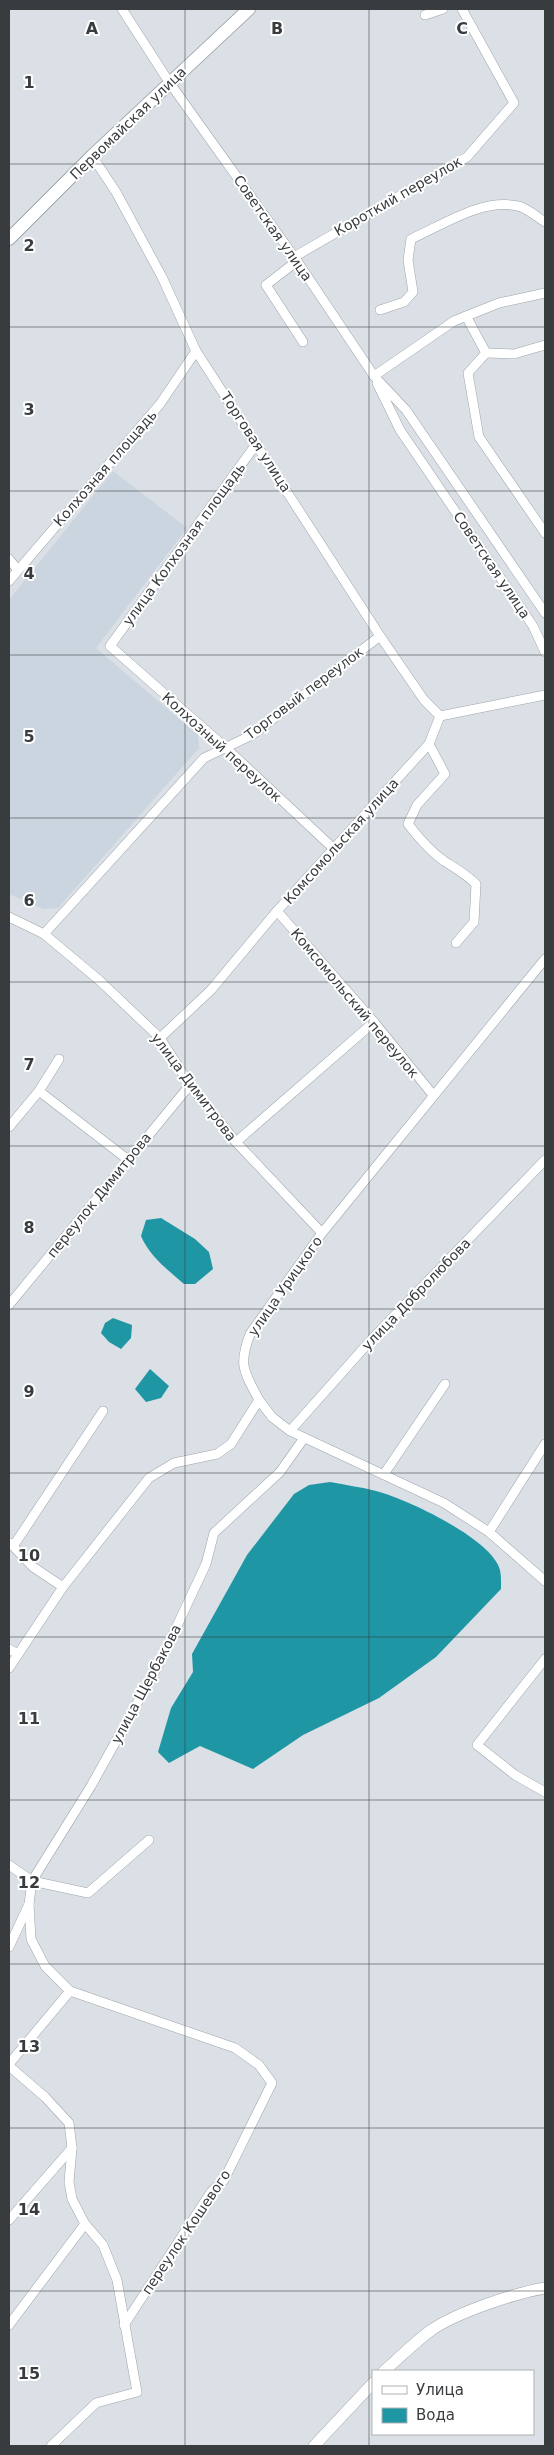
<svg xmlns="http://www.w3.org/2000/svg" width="554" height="2455" font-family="'DejaVu Sans',sans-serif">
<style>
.built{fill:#cad5e0}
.water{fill:#1f96a4}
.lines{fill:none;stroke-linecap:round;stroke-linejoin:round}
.minor-casing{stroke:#9fa4a9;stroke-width:10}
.tertiary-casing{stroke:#9fa4a9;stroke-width:12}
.secondary-casing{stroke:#9fa4a9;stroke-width:14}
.minor{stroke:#fff;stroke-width:9}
.tertiary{stroke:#fff;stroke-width:11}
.secondary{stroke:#fff;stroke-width:12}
.grid{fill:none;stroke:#393c3e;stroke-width:1;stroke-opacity:0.55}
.labels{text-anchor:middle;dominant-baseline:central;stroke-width:4;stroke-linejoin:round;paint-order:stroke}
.street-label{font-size:14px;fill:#393c3e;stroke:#fff}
.grid-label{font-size:16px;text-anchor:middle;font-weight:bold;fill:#393c3e;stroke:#fff;stroke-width:4;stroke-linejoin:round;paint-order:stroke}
</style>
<rect width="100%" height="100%" fill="#dae0e5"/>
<path class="built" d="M113 471 187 528 96 648 198 735 199 748 58 908 43 909 9 894V600Z"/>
<g class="water">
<path d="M161 1218 195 1239 209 1252 213 1269 195 1284H184C167 1269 150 1257 141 1236L146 1220Z"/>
<path d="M113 1318 132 1325 131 1338 121 1349 109 1342 101 1333 105 1323Z"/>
<path d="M150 1369 169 1386 161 1398 146 1402 135 1389Z"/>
<path d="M330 1482C345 1485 361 1487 376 1491 407 1499 477 1533 495 1560 502 1569 501 1578 501 1589L436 1657 379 1698 303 1735 253 1769 200 1746 169 1763 158 1752 171 1708 193 1672 192 1654 247 1555 294 1494 309 1485Z"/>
</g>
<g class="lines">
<defs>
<g id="minor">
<path d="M122 9 169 82 297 261 374 376 406 410 545 613"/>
<path d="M425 15 443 9"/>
<path d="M92 156 116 192 162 277 196 351 380 636 424 700 440 716"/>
<path d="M294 257 467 157 514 103 462 9"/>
<path d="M297 261 266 285 303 342"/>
<path d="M380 310 404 302 413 292 408 260 411 239C443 225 482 198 518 206 527 208 537 217 545 222"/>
<path d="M466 316 486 353 468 373 479 437 545 533"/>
<path d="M486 353 514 354 545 345"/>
<path d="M374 376 454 321 499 303 545 293"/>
<path d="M377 383 400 430 533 626 545 652"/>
<path d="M257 443 110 646 226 748 334 849"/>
<path d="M9 559 18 570"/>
<path d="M9 581 160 404 196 351"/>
<path d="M429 744 445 774 417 805 408 824C418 837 430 851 444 861 455 868 466 874 476 884L474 922 456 943"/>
<path d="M277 911 374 1022 433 1095"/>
<path d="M9 917 44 934 99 980 160 1038 190 1085 236 1142 322 1233"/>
<path d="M44 934 204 758 252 735 380 636"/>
<path d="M160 1038 211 990 277 911 429 744 440 716 545 695"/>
<path d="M39 1091 59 1059"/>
<path d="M9 1127 39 1091 127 1159"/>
<path d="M236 1142 374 1022"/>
<path d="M9 1305 190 1085"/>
<path d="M259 1400 272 1417 290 1431 444 1503 489 1532 545 1581"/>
<path d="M290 1431 370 1341 545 1160"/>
<path d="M384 1474 445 1384"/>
<path d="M489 1532 545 1444"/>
<path d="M10 1543 33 1567 63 1587"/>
<path d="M14 1545 103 1411"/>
<path d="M9 1649 18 1654"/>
<path d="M545 1659 477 1745 515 1775 545 1792"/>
<path d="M9 1668 63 1587 149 1478 174 1463 217 1454 231 1444 259 1400C244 1371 238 1366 250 1334L322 1233 545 959"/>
<path d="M9 1865 32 1881 88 1893 149 1840"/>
<path d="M29 1904 31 1939 45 1966 70 1991 235 2048 259 2065 272 2083 224 2180 211 2192 124 2325"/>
<path d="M9 1947 29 1904 32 1881 91 1786 160 1662 206 1564 214 1533 280 1472 304 1438"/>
<path d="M9 2064 70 1991"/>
<path d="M9 2066 45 2097 69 2123 72 2148 69 2182 72 2199 85 2224 103 2245 117 2280 137 2392 96 2403 51 2446"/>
<path d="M9 2220 72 2148"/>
<path d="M9 2325 85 2224"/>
</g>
<g id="tertiary">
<path d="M384 2371C399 2358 414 2343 430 2331 455 2313 515 2293 545 2288"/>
<path d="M314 2446 373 2383"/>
</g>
<path id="secondary" d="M9 239 92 156 249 9"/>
</defs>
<use href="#minor" class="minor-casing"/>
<use href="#tertiary" class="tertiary-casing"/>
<use href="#secondary" class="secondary-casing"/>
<use href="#minor" class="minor"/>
<use href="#tertiary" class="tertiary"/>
<use href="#secondary" class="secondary"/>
</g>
<path class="grid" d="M185 9V2446M369 9V2446M9 164H545M9 327H545M9 491H545M9 655H545M9 818H545M9 982H545M9 1146H545M9 1309H545M9 1473H545M9 1637H545M9 1800H545M9 1964H545M9 2128H545M9 2291H545"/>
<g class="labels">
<g class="street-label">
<text transform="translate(128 123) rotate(-44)">Первомайская улица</text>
<text transform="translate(398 196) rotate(-30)">Короткий переулок</text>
<text transform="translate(273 228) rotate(55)">Советская улица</text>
<text transform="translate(256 442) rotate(57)">Торговая улица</text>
<text transform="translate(105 468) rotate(-49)">Колхозная площадь</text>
<text transform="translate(184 544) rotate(-54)">улица Колхозная площадь</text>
<text transform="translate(492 565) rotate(56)">Советская улица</text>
<text transform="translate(304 693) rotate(-37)">Торговый переулок</text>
<text transform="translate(222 747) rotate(42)">Колхозный переулок</text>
<text transform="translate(341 841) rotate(-48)">Комсомольская улица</text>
<text transform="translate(355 1003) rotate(50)">Комсомольский переулок</text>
<text transform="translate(194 1087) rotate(53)">улица Димитрова</text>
<text transform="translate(99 1195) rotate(-51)">переулок Димитрова</text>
<text transform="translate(285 1286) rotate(-55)">улица Урицкого</text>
<text transform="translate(416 1294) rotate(-46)">улица Добролюбова</text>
<text transform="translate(146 1684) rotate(-62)">улица Щербакова</text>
<text transform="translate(186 2232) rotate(-56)">переулок Кошевого</text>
</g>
</g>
<g class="grid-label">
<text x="92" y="34">A</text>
<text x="277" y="34">B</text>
<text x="462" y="34">C</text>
<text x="29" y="88">1</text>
<text x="29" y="251">2</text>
<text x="29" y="415">3</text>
<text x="29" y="579">4</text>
<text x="29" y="742">5</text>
<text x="29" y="906">6</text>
<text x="29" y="1070">7</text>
<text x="29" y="1233">8</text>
<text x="29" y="1397">9</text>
<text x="29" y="1561">10</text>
<text x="29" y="1724">11</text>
<text x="29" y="1888">12</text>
<text x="29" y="2052">13</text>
<text x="29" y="2215">14</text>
<text x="29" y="2379">15</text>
</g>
<rect width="554" height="2455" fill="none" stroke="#393c3e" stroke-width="20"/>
<rect x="372" y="2370" width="162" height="65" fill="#ffffff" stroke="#b0b1b2"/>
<rect x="382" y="2386" width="25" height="8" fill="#ffffff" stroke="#b0b1b2"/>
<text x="416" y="2395" font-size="15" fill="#393c3e">Улица</text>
<rect x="382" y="2408" width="25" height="15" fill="#1f96a4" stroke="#b0b1b2"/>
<text x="416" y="2420" font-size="15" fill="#393c3e">Вода</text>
</svg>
